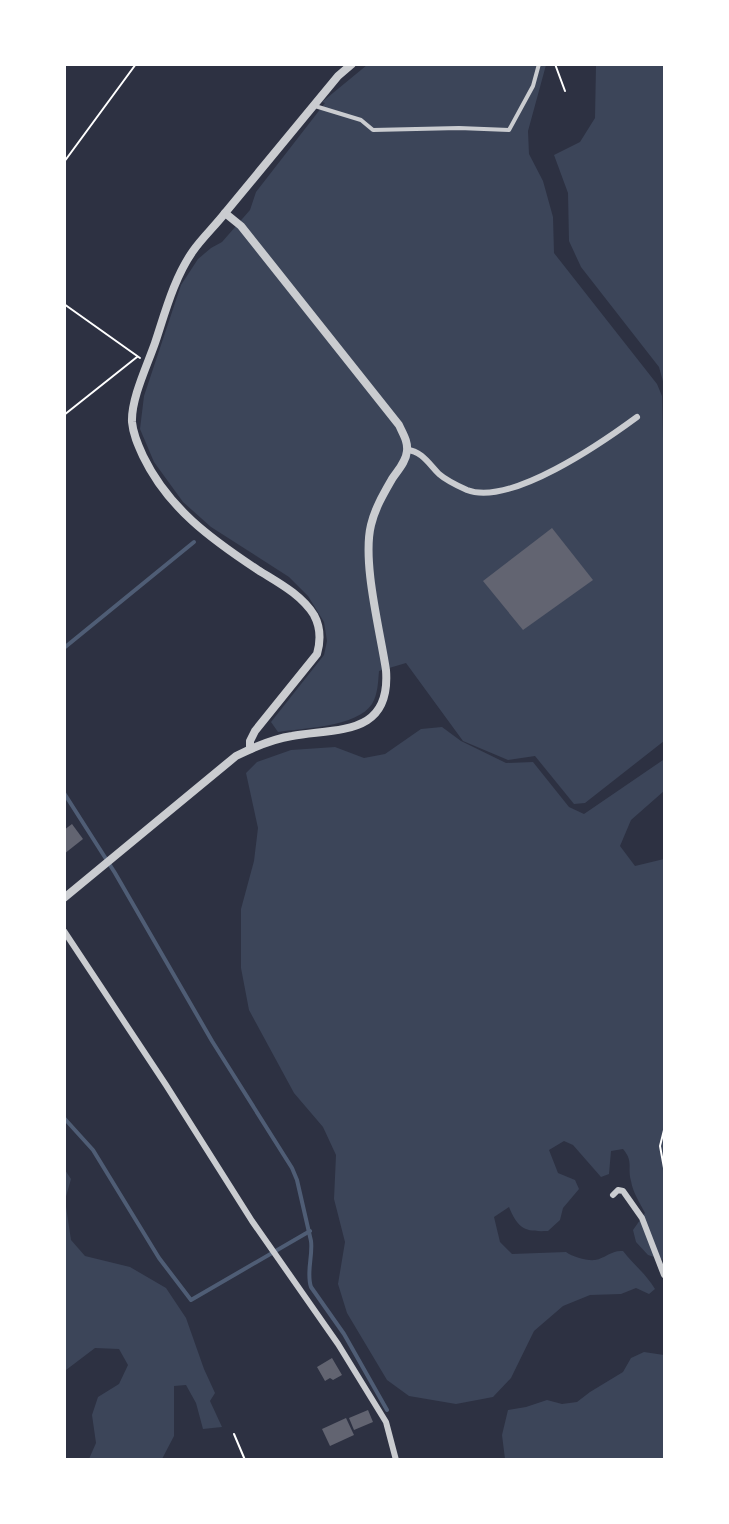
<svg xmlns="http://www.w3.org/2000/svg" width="729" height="1524" font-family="Literata,serif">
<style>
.green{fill:#3c4559}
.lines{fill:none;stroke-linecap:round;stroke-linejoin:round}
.stream{stroke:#4f5d75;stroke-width:4}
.building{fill:#626471}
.path{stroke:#fff;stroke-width:2}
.service{stroke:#caccd0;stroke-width:4}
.minor{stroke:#caccd0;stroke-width:6}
.tertiary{stroke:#caccd0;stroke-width:8}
</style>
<rect width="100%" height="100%" fill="#2d3142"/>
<g class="green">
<path d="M367 65H546L528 131 529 154 543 181 553 217 554 253 657 384 662 396 664 480V741L585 803 574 804 535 756 508 760 463 741 406 663 379 671C378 682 378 694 372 704 357 727 303 728 278 732L271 722 324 655 327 641 324 622 308 596 289 577 211 527 183 502 154 462 140 429 144 396 181 285 198 259 211 248 222 242 250 210 256 192 325 103 322 102Z"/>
<path d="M596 65H664V385L659 367 581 267 569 241 568 193 554 155 580 142 595 118Z"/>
<path d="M442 727 461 741 506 763 533 762 569 807 584 814 663 760 664 762V791L631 820 620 846 635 866 664 859V1260L648 1255 636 1242 633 1230 645 1213C640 1203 633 1193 631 1181 627 1167 634 1162 623 1149L611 1151 609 1174 601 1177 573 1145 564 1141 549 1150 558 1173 575 1180 579 1189 563 1208 560 1220 548 1231C525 1232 518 1229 509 1207L494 1217 500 1242 512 1254 566 1252C573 1257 587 1261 595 1260 606 1258 611 1250 623 1251 634 1265 646 1274 655 1289L649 1294 636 1288 621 1294 590 1295 563 1306 534 1331 511 1378 493 1397 456 1404 409 1396 387 1380 347 1313 338 1284 345 1242 334 1199 336 1155 323 1127 294 1093 249 1010 241 968V909L254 861 258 828 246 773 257 762 291 750 335 747 364 758 385 754 421 729Z"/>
<path d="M65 1170 71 1179 65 1200 71 1240 85 1256 130 1267 166 1288 186 1318 204 1369 215 1393 210 1401 222 1427 203 1429 196 1403 186 1385 174 1386V1436L162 1459H89L96 1443 92 1415 98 1397 119 1384 128 1365 119 1349 95 1348 66 1370 65 1377Z"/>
<path d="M644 1352 664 1355V1459H505L502 1435 508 1410 526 1407 547 1400 562 1404 577 1402 590 1392 623 1372 631 1358Z"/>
</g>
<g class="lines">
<g class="stream">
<path d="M64 648 194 542"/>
<path d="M64 793 115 873 212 1041 292 1168 297 1180 311 1241C313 1256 306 1273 311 1287L344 1334 387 1410"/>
<path d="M64 1118 93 1150 159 1258 191 1300 310 1231"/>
</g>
</g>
<g class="building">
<path d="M552 528 593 580 523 630 483 581Z"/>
<path d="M72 824 83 839 64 854V830Z"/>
<path d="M332 1358 342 1375 333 1380 330 1378 325 1381 317 1367Z"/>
<path d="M368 1410 373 1422 354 1430 349 1418Z"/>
<path d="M346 1418 354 1435 330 1446 322 1429Z"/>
</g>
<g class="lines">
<g class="path">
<path d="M555 64 565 91"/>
<path d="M64 162 136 64"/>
<path d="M64 304 140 358"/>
<path d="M64 415 137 357"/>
<path d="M664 1130 660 1146 664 1168"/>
<path d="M234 1434 245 1460"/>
</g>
<path class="service" d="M315 106 361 120 373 130 459 128 509 130 533 86 539 64"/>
<g class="minor">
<path d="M407 450C422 451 429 464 439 474 447 481 458 486 467 490 510 507 603 442 637 417"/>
<path d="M64 931 166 1085 252 1221 338 1344 386 1422 396 1460"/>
<path d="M613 1195 618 1190 623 1191 642 1218 664 1275"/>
</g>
<g class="tertiary">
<path d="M225 213C215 226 202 238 193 251 174 278 165 313 155 343 147 366 131 399 132 422 133 434 138 445 143 456 168 508 211 539 258 570 277 582 301 594 314 615 321 628 321 640 317 654L255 731 250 741V749"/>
<path d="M64 898 236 756C254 747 272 739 292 736 338 728 391 736 386 670 380 630 362 562 371 525 375 508 384 493 392 479 398 470 406 462 407 451 408 441 403 434 399 425L241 226 225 213 338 76 352 64"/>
</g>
</g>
<rect width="729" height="1524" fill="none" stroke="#ffffff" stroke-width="132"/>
</svg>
